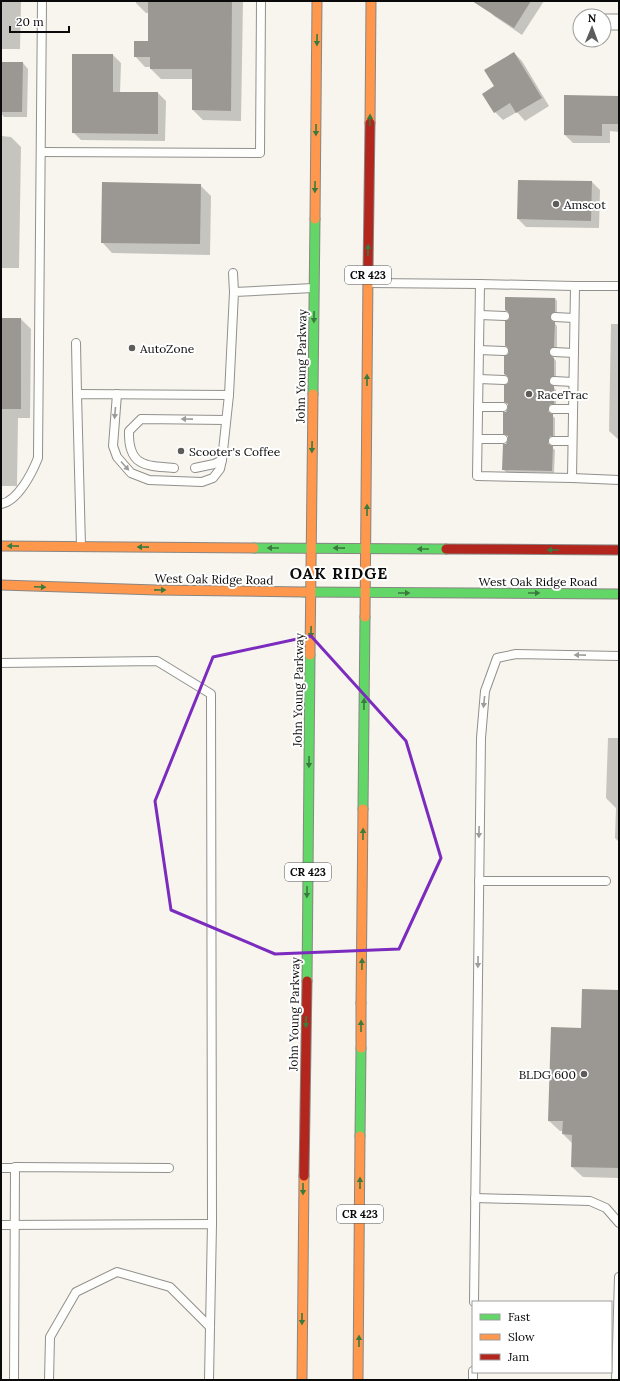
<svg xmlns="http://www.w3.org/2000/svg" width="620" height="1381" font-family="Lora,serif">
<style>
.shadow{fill:#0003}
.building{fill:#9b9894}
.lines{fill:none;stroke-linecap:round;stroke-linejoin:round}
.lane-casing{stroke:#91908d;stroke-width:10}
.street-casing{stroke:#91908d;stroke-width:17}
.fast-casing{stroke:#888683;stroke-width:11}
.slow-casing{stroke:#888683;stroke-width:11}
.jam-casing{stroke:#888683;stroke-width:11}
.lane{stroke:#fefefc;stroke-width:8}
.street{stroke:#fefefc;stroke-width:15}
.fast{stroke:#63d668;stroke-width:9}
.slow{stroke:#ff974d;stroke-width:9}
.jam{stroke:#b3261e;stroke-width:9}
.oneway{fill:#3b7a3e}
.oneway2{fill:#9c9c9b}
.marked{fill:none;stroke:#7b2cbf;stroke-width:3;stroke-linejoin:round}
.poi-dot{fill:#5d5c5a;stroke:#fff;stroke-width:1.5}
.labels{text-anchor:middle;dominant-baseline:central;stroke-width:4;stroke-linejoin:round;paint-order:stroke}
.shield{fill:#fff;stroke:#545454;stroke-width:1}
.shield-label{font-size:11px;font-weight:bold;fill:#0a0a0a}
.poi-label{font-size:12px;fill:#0a0a0a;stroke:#fff;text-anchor:start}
.street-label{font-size:12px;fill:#0a0a0a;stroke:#fff}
.district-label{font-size:16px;font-weight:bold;letter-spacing:1px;fill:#0a0a0a;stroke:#fff}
</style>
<rect width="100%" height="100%" fill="#f8f5ee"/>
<g class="shadow">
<path d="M1 1H21L20 49H1Z"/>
<rect x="85" y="1" width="38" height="1"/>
<path d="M136 1H243L241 121 203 120 193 110V79H161L151 69V67H145L135 56 149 42V13H146L136 3Z"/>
<path d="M490 1H544L522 35 494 16 486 8Z"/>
<path d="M514 53 522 61 549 106 525 121 517 112 503 120 495 112 496 87Z"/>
<path d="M113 55 121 63 120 93H158L166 101 165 141 81 140 73 132Z"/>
<path d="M1 63H23L28 69 27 117H4L1 113Z"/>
<path d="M618 97 619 99V132L610 131V143H573L565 135Z"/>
<path d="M1 136 11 137 21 147 19 268H1Z"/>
<path d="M519 181 592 182 600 190 599 228 526 227 518 219Z"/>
<path d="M200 185 211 196 210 255 112 253 102 242Z"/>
<path d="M555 298 557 301V314L553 316 552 320 557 326V349L552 351 551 355 556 361V378L552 380 551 384 556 390V406L552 407 550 412V414L555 418V438L552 439 550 444V446L555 450 554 473 506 472 503 469 509 437 504 433 509 405 505 401 511 380 505 374 509 355Z"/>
<path d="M1 319H21L31 329 30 418H18L17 486H1Z"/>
<path d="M611 324H619V440L609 431Z"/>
<path d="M608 738H619V842L615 838 616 808 606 798Z"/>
<path d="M619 991V1178L583 1177 572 1167 573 1144 563 1134V1131H560L549 1121 582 1029Z"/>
</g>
<g class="building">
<path d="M148 1H232L231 111 192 110V69H150V57H134V41H148Z"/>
<path d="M472 1H531L514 28Z"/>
<path d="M514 52 542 98 516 113 510 103 494 113 482 94 494 86 484 70Z"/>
<path d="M72 54H113V92H158V134L72 133Z"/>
<path d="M1 62H23L22 112H1Z"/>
<path d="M564 95 618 96V124H602V136L564 135Z"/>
<path d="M518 180 592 181 591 221 517 219Z"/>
<path d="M102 182 201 184 200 244 101 243Z"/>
<path d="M505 297 555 298V312L551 314 550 317 552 321 555 322 554 347 550 349 549 352 551 356 554 358V376L550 378 549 381 551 385 554 386V404H550L548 409V412L553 414V436H550L548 441V444L553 446 552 471 502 470 503 444H506L508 439V436L503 434V412H506L508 407V404L504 402V385L508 383 509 380 507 376 504 374V356L508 354 509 351 507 347 505 346V321L509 319 510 316 508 312 505 310Z"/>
<rect x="1" y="318" width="20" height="91"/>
<path d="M582 989 619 990V1168L571 1167 572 1135 562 1134 563 1121H548L551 1027 581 1028Z"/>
</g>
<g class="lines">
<defs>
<g id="lane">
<path d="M42 152 260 153 261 1"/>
<path d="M233 273 234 292"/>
<path d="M369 283 480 284 477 476 572 478 575 286 480 284"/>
<path d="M575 286H619"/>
<path d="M480 315 505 316"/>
<path d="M555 317 574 318"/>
<path d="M76 343 77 394"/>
<path d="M479 350 504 351"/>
<path d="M554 352 574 353"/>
<path d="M479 379 504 380"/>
<path d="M554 381 573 382"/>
<path d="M117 394 113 446 117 457 131 473 149 480 202 482 213 478 220 469 222 460 229 395"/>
<path d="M478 407H503"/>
<path d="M553 409H573"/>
<path d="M478 439H503"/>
<path d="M553 441H572"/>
<path d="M174 468C145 466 128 466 129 431L141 419 226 420"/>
<path d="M195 468 214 464 222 460"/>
<path d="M572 478 619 480"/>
<path d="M1 504C18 501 32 473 38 458L42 1"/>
<path d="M81 546 77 394 229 395 234 292 313 288"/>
<path d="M1 663 157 661 211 694 212 1224"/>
<path d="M479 881H606"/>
<path d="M1 1168H15"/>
<path d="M475 1198 590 1201 606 1208 619 1223"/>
<path d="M1 1225 212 1224 209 1380"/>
<path d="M474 1302 481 738 485 691 497 658 516 654 619 656"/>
<path d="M14 1380 15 1167 169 1168"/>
<path d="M49 1380 50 1337 76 1292 117 1272 170 1287 210 1327"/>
<path d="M473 1380V1371"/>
<path d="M616 1380 619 1277"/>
</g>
<path id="street" d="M604 22H619"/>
<g id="fast">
<path d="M313 394 315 219"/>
<path d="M254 548 446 549"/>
<path d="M304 592 619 594"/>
<path d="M363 809 365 617"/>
<path d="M307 981 310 655"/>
<path d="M360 1136 361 1048"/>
</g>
<g id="slow">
<path d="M370 123 371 1"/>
<path d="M315 219 317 1"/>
<path d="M1 546 254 548"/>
<path d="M1 585 156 590 304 592"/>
<path d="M365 617 368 273"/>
<path d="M310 655 313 394"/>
<path d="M361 1003V1048"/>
<path d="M361 1003 363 809"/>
<path d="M302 1380 304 1176"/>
<path d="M358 1380 360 1136"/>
</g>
<g id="jam">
<path d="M368 273 370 123"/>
<path d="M446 549 619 550"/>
<path d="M304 1176 307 981"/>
</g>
</defs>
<use href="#lane" class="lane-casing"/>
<use href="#street" class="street-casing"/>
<use href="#fast" class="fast-casing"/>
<use href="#slow" class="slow-casing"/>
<use href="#jam" class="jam-casing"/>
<use href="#lane" class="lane"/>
<use href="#street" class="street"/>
<use href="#fast" class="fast"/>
<use href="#slow" class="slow"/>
<use href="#jam" class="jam"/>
</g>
<defs><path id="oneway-solid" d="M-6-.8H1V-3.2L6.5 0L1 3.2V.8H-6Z"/></defs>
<g class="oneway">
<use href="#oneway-solid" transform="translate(317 40) rotate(91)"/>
<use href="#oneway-solid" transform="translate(370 120) rotate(-89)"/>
<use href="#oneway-solid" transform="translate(316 130) rotate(91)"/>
<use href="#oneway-solid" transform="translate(315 187) rotate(91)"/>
<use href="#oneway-solid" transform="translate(368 250) rotate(-89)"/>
<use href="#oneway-solid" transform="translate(314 317) rotate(91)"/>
<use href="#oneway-solid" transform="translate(367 380) rotate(-90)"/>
<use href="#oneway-solid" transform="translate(312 447) rotate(91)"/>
<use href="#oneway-solid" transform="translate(367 510) rotate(-90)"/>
<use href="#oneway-solid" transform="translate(13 546) rotate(-179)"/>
<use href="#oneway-solid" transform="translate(143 547) rotate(-179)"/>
<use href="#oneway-solid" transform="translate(273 548) rotate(180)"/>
<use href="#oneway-solid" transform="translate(339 548) rotate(-179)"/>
<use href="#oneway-solid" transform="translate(423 549) rotate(-180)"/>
<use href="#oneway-solid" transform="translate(553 550) rotate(-180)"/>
<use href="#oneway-solid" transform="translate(40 587) rotate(2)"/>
<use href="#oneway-solid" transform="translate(160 590) rotate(1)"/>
<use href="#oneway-solid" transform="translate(404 593)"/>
<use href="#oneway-solid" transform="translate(534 593)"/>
<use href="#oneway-solid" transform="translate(311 632) rotate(91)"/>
<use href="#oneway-solid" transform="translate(364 704) rotate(-89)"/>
<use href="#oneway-solid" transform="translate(309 762) rotate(91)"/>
<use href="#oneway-solid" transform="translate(363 834) rotate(-89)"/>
<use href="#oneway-solid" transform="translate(307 892) rotate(91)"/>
<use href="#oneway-solid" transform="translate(362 964) rotate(-89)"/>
<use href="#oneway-solid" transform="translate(306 1022) rotate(91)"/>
<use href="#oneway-solid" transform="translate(361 1026) rotate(-90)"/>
<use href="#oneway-solid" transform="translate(360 1183) rotate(-90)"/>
<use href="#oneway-solid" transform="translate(303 1189) rotate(90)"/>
<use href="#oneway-solid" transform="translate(302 1319) rotate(90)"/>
<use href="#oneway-solid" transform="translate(359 1341) rotate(-90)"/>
</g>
<g class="oneway2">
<use href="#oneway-solid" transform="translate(115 413) rotate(95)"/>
<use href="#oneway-solid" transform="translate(187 419) rotate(-179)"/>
<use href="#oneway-solid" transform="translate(125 466) rotate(48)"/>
<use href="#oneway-solid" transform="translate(580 655) rotate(-179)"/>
<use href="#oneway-solid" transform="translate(484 702) rotate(96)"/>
<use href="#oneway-solid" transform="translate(479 832) rotate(91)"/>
<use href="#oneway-solid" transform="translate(478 962) rotate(91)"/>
</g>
<path class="marked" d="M311 636 406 741 441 858 399 949 275 954 171 910 155 801 213 657Z"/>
<g class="poi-dot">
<circle cx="556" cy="204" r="4"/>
<circle cx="132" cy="348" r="4"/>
<circle cx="529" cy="394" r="4"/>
<circle cx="181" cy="451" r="4"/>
<circle cx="584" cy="1074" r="4"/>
</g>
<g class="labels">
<g class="shield">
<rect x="345" y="266" width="46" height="18" rx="3"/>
<rect x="285" y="863" width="46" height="18" rx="3"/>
<rect x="337" y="1205" width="46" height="18" rx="3"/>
</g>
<g class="shield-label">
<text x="368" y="275">CR 423</text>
<text x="308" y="872">CR 423</text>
<text x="360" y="1214">CR 423</text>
</g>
<g class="poi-label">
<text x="564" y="204">Amscot</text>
<text x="140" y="348">AutoZone</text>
<text x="537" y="394">RaceTrac</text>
<text x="189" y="451">Scooter's Coffee</text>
<text x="576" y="1074" text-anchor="end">BLDG 600</text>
</g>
<g class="street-label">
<text transform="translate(301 366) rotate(-89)">John Young Parkway</text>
<text transform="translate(214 579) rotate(1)">West Oak Ridge Road</text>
<text x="538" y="581">West Oak Ridge Road</text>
<text transform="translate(298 690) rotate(-89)">John Young Parkway</text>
<text transform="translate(294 1014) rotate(-89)">John Young Parkway</text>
</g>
<g class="district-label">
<text x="339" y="573">OAK RIDGE</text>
</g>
</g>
<rect width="620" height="1381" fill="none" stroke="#0a0a0a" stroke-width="4"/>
<rect x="472" y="1301" width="140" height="72" fill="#ffffff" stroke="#9d9d9d"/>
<rect x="480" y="1314" width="20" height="6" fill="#63d668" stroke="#9d9d9d"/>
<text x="508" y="1321" font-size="12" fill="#0a0a0a">Fast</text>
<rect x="480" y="1334" width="20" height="6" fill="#ff974d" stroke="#9d9d9d"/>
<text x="508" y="1341" font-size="12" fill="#0a0a0a">Slow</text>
<rect x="480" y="1354" width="20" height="6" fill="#b3261e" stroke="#9d9d9d"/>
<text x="508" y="1361" font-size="12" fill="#0a0a0a">Jam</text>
<g transform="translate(592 28) rotate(1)"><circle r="19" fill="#ffffff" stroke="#9d9d9d"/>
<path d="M0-3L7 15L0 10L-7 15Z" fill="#5d5c5a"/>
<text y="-6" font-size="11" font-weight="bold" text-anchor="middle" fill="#0a0a0a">N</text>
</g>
<path d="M10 26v6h59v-6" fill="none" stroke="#0a0a0a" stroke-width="2"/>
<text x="16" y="26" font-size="12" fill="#0a0a0a" stroke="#ffffff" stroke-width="3" paint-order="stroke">20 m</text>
</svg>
